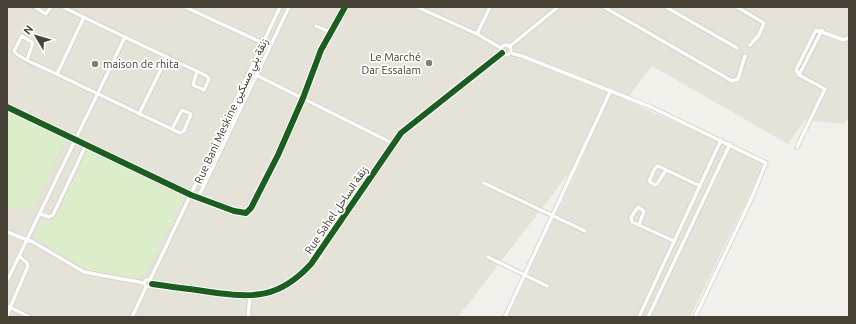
<svg xmlns="http://www.w3.org/2000/svg" width="856" height="324" font-family="Ubuntu,Vazirmatn,sans-serif">
<style>
.residential{fill:#e5e2d7}
.green{fill:#dcedc9}
.lines{fill:none;stroke-linecap:round;stroke-linejoin:round}
.street-casing{stroke:#cfcdc7;stroke-width:5}
.street{stroke:#fdfdfc;stroke-width:3.5}
.cycleway-casing{stroke:#fff;stroke-width:8}
.cycleway{stroke:#1b5e20;stroke-width:6}
.poi-dot{fill:#837f75;stroke:#fff;stroke-width:1.5}
.labels{text-anchor:middle;dominant-baseline:central;stroke-width:3.5;stroke-linejoin:round;paint-order:stroke}
.poi-label{font-size:11px;fill:#484236;stroke:#fff;text-anchor:end}
.street-label{font-size:11px;fill:#484236;stroke:#fff}
</style>
<rect width="100%" height="100%" fill="#f1f0ea"/>
<path class="residential" d="M7 7H849V118L843 124 805 120 788 144 652 66 626 100 765 163 690 317H508L586 151 458 317H7Z"/>
<g class="green">
<path d="M7 111 66 140 32 210 7 208Z"/>
<path d="M89 150 183 198 145 274 138 278 86 270 35 237 42 221 52 222Z"/>
</g>
<g class="lines">
<defs>
<g id="street">
<path d="M35 7 46 14 51 7"/>
<path d="M63 7C111 31 159 53 207 76L209 79 204 90 193 85 197 71"/>
<path d="M185 7 263 43"/>
<path d="M417 7 477 34 501 48"/>
<path d="M604 7 732 81 738 79 745 56"/>
<path d="M666 7 737 48"/>
<path d="M737 7 764 23 759 35 750 45"/>
<path d="M316 26 330 32"/>
<path d="M477 34 490 7"/>
<circle cx="506" cy="50" r="5"/>
<path d="M509 47 558 7"/>
<path d="M510 53 522 56 651 107 766 163 752 197 695 317"/>
<path d="M27 60 33 43 22 36 14 51C18 58 40 66 48 70 92 91 136 112 180 133L184 131 191 114 182 110 172 129"/>
<path d="M57 74 84 17"/>
<path d="M256 75 394 144"/>
<path d="M799 75 822 30"/>
<path d="M7 107 191 195 234 211 246 213 251 208 278 155 303 98 321 50 345 7"/>
<path d="M139 114 167 57"/>
<path d="M797 147 825 89 799 75 796 70 816 30 844 40 849 37"/>
<path d="M666 170 657 184 655 185 649 181 655 168 658 166 700 186"/>
<path d="M484 183 585 231"/>
<path d="M198 198 289 7"/>
<path d="M41 214 49 217 53 215 86 145"/>
<path d="M639 225 644 211 638 207 631 217 632 222 674 241"/>
<path d="M7 232 33 242 84 272 144 283"/>
<path d="M488 257 547 286"/>
<circle cx="148" cy="283" r="3.5"/>
<path d="M150 280 280 7"/>
<path d="M7 281 125 37"/>
<path d="M152 284C171 287 190 289 210 292 253 298 279 299 311 264L401 133 502 53"/>
<path d="M7 306 30 317"/>
<path d="M7 315 28 266 27 263 20 257"/>
<path d="M132 317 146 287"/>
<path d="M248 317 250 297"/>
<path d="M505 317 611 90"/>
<path d="M639 317 721 140"/>
<path d="M648 317 730 144"/>
</g>
</defs>
<use href="#street" class="street-casing"/>
<use href="#street" class="street"/>
<defs>
<g id="cycleway">
<path d="M7 107 191 195 234 211 246 213 251 208 278 155 303 98 321 50 345 7"/>
<path d="M152 284C171 287 190 289 210 292 253 298 279 299 311 264L401 133 502 53"/>
</g>
</defs>
<use href="#cycleway" class="cycleway-casing"/>
<use href="#cycleway" class="cycleway"/>
</g>
<g class="poi-dot">
<circle cx="429" cy="63" r="4"/>
<circle cx="95" cy="64" r="4"/>
</g>
<g class="labels">
<g class="poi-label">
<text x="421" y="57">Le Marché<tspan x="421" dy="13">Dar Essalam</tspan></text>
<text x="103" y="64" text-anchor="start">maison de rhita</text>
</g>
<g class="street-label">
<text transform="translate(231 111) rotate(-65)">Rue Bani Meskine زنقة بني مسكين</text>
<text transform="translate(336 210) rotate(-56)">Rue Sahel زنقة الساحل</text>
</g>
</g>
<rect width="856" height="324" fill="none" stroke="#484236" stroke-width="16"/>
<g transform="translate(36 36) rotate(308)" stroke="#ffffff" stroke-width="3" paint-order="stroke">
<path d="M0-3L7 15L0 10L-7 15Z" fill="#484236"/>
<text y="-6" font-size="11" font-weight="bold" text-anchor="middle" fill="#484236">N</text>
</g>
</svg>
